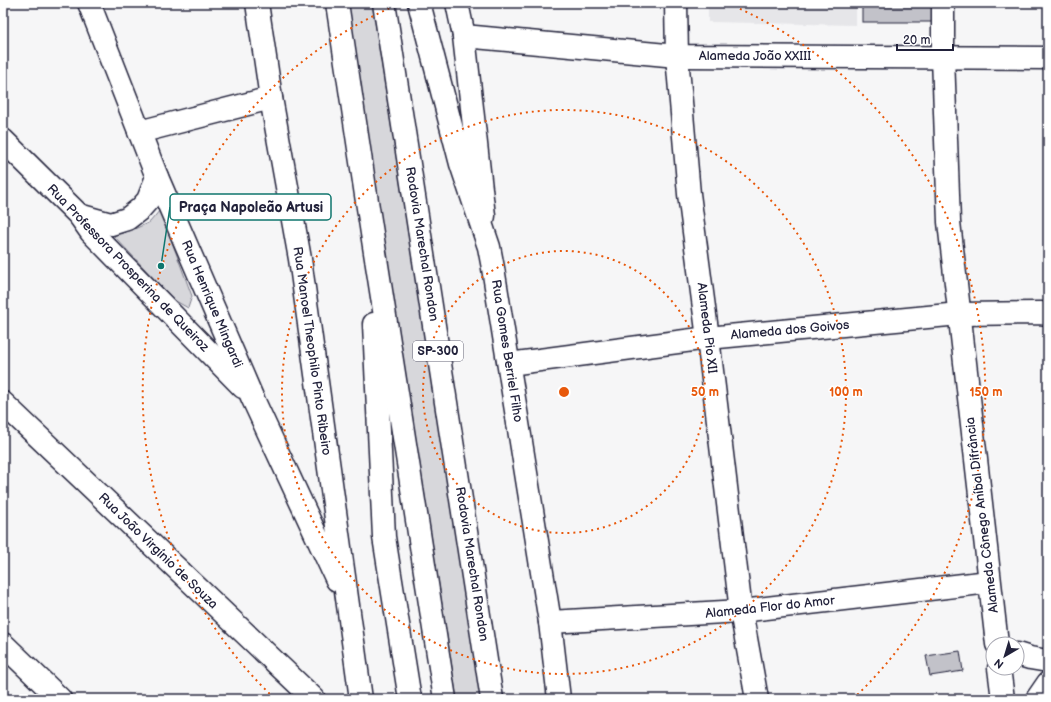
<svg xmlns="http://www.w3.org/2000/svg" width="1051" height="702" font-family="'Balsamiq Sans',sans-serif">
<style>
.built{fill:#e6e6e9}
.green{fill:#d7d7db;stroke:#7c7c8b}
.building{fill:#c2c2c9;stroke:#22223b}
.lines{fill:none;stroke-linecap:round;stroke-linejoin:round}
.minor-casing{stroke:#22223b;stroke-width:25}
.highway-casing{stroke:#22223b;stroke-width:25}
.minor{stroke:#fff;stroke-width:22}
.highway{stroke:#fff;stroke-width:22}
.ring{fill:none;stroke:#e8590c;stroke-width:2;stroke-dasharray:2 4}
.labels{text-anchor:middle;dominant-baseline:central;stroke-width:3;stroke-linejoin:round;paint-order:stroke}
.shield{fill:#fff;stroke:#646476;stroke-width:1}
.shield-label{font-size:12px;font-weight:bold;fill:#22223b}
.street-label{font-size:13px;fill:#22223b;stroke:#fff}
.centre{fill:#e8590c;stroke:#fff;stroke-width:2}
.ring-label{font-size:12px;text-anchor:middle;font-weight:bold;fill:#e8590c;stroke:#fff;stroke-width:3;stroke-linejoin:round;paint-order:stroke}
.leader{fill:none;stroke:#0f766e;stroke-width:1.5}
.callout-dot{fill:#0f766e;stroke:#fff;stroke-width:1.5}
.callout{fill:#fff;stroke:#0f766e;stroke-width:1.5}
.callout-label{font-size:14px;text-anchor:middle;font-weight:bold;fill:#22223b}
</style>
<rect width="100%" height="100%" fill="#f6f6f7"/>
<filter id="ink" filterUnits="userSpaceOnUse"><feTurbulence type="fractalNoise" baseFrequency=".025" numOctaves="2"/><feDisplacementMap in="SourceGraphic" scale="8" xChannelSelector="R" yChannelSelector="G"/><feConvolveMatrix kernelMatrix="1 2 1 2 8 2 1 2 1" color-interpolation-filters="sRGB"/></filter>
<g filter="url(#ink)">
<path class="built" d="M708 3H856V25L708 22Z"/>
<g class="green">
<path d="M347 3H372L481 699H457Z"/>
<path d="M160 210 192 296 188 308 174 300 113 235 130 231 150 222Z"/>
</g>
<g class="building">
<rect x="862" y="3" width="71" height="19"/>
<path d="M960 651 963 671 930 676 926 656Z"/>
</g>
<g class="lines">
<defs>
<g id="minor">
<path d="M89 3 157 177 252 397 337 580"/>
<path d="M257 3 271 98 300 259 361 699"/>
<path d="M457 3 464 36 484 216"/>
<path d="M676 3 677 56 689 194 708 338 741 611 757 699"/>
<path d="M943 3V57L949 222 997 644"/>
<path d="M464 36 677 56 1048 58"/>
<path d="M139 132 271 98"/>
<path d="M3 140 79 215 91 232 243 387"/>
<path d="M79 215 111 224 127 219 140 209 148 200 157 177"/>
<path d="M509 364 708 338 959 314 1040 313 1048 314"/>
<path d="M3 403 314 699"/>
<path d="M550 622 741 611 989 582"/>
<path d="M3 644 60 699"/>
<path d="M1017 654 1030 658 1048 661"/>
<path d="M999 668 1003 699"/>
<path d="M1037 699 1048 683"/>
</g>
<g id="highway">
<path d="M337 3 366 195 445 699"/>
<path d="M384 3 492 699"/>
<path d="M419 3 461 164 489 247 493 268 550 622 559 699"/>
<path d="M374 324 384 537 410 699"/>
</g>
</defs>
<use href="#minor" class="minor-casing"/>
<use href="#highway" class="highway-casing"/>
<use href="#minor" class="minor"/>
<use href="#highway" class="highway"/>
</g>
</g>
<g class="ring">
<circle cx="564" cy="392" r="141"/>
<circle cx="564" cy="392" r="282"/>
<path d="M274 698A422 422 0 0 1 399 4M729 4A422 422 0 0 1 854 698"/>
</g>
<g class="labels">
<rect class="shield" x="413" y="341" width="50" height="20" rx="3"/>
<g class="shield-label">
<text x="438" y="351">SP-300</text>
</g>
<g class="street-label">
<text x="755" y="56">Alameda João XXIII</text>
<text transform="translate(422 244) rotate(81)">Rodovia Marechal Rondon</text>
<text transform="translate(128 268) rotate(46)">Rua Professora Prosperina de Queiroz</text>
<text transform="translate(212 304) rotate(67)">Rua Henrique Mingardi</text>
<text transform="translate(707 328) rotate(83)">Alameda Pio XII</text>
<text transform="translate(790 330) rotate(-5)">Alameda dos Goivos</text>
<text transform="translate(312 351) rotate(82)">Rua Manoel Theophilo Pinto Ribeiro</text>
<text transform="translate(507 351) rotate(81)">Rua Gomes Berriel Filho</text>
<text transform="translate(982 515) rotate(-97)">Alameda Cônego Aníbal Difrância</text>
<text transform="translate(158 551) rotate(44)">Rua João Virgínio de Souza</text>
<text transform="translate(472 564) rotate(81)">Rodovia Marechal Rondon</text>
<text transform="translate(770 607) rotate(-6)">Alameda Flor do Amor</text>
</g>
</g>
<circle cx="564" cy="392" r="6" class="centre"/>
<g class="ring-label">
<text x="705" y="396">50 m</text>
<text x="846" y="396">100 m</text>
<text x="986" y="396">150 m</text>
</g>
<path class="leader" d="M161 266L170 207"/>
<circle class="callout-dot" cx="161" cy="266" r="4"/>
<rect class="callout" x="170" y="194" width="161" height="26" rx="4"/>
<g class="callout-label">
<text x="251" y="212">Praça Napoleão Artusi</text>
</g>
<rect width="1051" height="702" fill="none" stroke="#fff" stroke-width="16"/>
<rect x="8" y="8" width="1035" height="686" fill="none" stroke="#22223b" stroke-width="1.5" filter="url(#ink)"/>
<g transform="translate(1005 656) rotate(218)"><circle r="19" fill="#ffffff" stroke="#a7a7b1"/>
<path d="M0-3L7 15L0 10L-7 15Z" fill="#22223b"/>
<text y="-6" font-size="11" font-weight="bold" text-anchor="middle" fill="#22223b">N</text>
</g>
<path d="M897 44v6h56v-6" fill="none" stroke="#22223b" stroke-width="2"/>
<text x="903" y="44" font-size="12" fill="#22223b" stroke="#ffffff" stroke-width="3" paint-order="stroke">20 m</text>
</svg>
